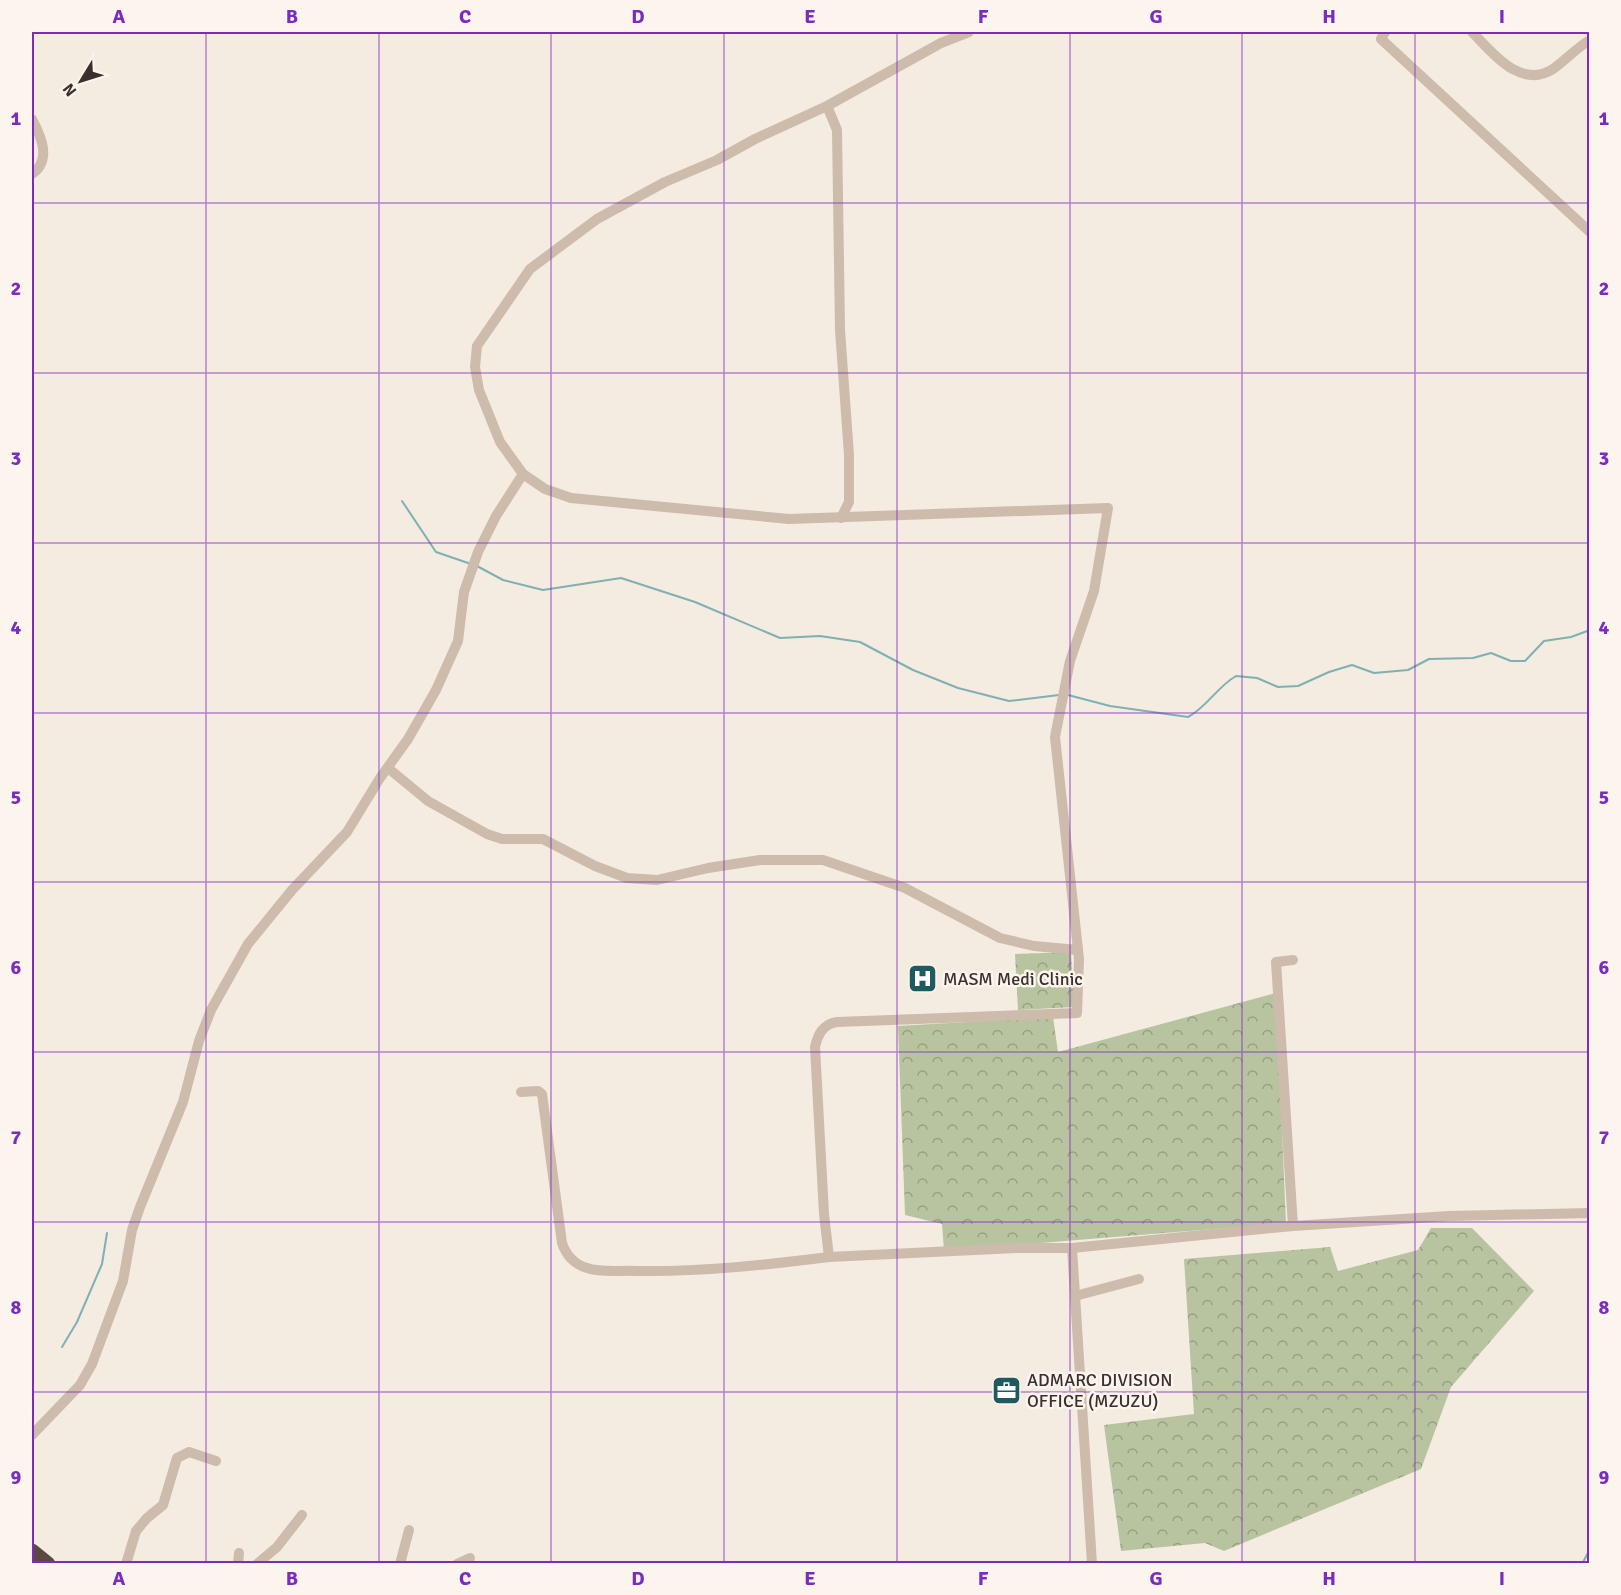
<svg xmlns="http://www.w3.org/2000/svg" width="1621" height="1595" font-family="Signika,sans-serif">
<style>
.forest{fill:url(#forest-crowns)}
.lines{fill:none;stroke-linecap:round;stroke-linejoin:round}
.stream{stroke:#7fb0b2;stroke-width:2}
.minor{stroke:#cdbbac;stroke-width:10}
.highway{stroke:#5c4a42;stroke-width:15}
.grid{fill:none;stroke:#7b2cbf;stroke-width:1.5;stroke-opacity:0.55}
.labels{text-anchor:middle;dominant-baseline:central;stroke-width:5;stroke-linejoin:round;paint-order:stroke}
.poi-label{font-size:18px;fill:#3b302b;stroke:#fbf5ee;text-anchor:start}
.neatline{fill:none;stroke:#7b2cbf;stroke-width:2}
.grid-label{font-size:20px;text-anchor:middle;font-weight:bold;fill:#7b2cbf}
</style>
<defs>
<pattern id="forest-crowns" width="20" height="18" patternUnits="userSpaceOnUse" patternTransform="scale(1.5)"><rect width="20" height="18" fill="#b8c4a0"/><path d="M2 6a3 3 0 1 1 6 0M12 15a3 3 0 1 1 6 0" fill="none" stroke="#97a083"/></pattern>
</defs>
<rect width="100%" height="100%" fill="#f4ebe1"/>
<g class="forest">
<path d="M1071 952 1074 1007 1018 1010 1015 954Z"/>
<path d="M1276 993 1286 1223 944 1251 942 1224 905 1215 898 1026 1053 1017 1058 1052Z"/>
<path d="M1431 1228H1472L1534 1291 1451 1387 1421 1469 1224 1551 1205 1543 1121 1551 1104 1425 1194 1414 1184 1259 1330 1247 1338 1271 1418 1250Z"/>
</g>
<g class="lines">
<g class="stream">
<path d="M402 501 436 552 471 564"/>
<path d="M477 566 503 580 543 590 621 578 695 602 780 638 820 636 860 642 913 670 958 688 1009 701 1059 695"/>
<path d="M1068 695 1110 706 1188 717C1206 708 1217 687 1236 676L1257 678 1278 687 1298 686 1329 672 1352 665 1374 673 1408 670 1429 659 1473 658 1491 653 1511 661H1525L1544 641 1571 637 1590 630"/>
<path d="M62 1347 77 1322 102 1264 107 1233"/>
<path d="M1582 1564 1590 1549"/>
</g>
<g class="minor">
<path d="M969 32 941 43 827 106 755 139 717 160 665 182 597 219 530 269 477 346 475 367 479 390 500 442 523 474 545 489 571 498 789 519 1108 508 1094 591 1070 661 1055 737 1079 959 1077 1013 837 1022C823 1024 818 1034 815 1047L824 1214 829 1257 1016 1248H1072L1293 1226 1449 1216 1590 1213"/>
<path d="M1385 32 1381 39 1590 232"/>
<path d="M1472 32C1492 52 1520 90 1553 69 1566 60 1576 48 1590 40"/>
<path d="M827 106 837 130 840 330 849 455V502L841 518"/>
<path d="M32 119C41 136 52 160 32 174"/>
<path d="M388 768 428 801 487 834 502 839H543L595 866 627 878 657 880 708 868 760 860H823L905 888 1000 938 1034 946 1078 950"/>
<path d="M1293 960 1276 962 1293 1226"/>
<path d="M521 1092 538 1091 542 1094 562 1243C566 1255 574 1264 587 1268 602 1273 621 1270 637 1271 701 1272 765 1265 829 1257"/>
<path d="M1072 1248 1092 1564"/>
<path d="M1075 1296 1139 1279"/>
<path d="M32 1435 80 1385 92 1364 123 1281 132 1230 140 1207 183 1102 199 1041 211 1010 248 944 292 890 347 832 380 778 408 739 436 690 458 641 464 592 478 552 496 516 523 474"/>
<path d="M126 1564 136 1531 147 1518 163 1505 177 1458 189 1452 216 1461"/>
<path d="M238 1564 239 1553"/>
<path d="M257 1564 277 1547 302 1515"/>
<path d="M400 1564 409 1530"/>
<path d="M457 1564 470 1558"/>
</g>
<path class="highway" d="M32 1551 48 1564"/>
</g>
<path class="grid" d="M206 32V1564M379 32V1564M551 32V1564M724 32V1564M897 32V1564M1070 32V1564M1242 32V1564M1415 32V1564M32 203H1590M32 373H1590M32 543H1590M32 713H1590M32 882H1590M32 1052H1590M32 1222H1590M32 1392H1590"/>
<defs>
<symbol id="hospital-square" viewBox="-11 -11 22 22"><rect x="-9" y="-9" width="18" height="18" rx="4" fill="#1f5a5e" stroke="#fbf5ee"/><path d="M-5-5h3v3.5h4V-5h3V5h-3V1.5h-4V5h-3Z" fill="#fff"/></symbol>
<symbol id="office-square" viewBox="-11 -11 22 22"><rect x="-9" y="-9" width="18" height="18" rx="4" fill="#1f5a5e" stroke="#fbf5ee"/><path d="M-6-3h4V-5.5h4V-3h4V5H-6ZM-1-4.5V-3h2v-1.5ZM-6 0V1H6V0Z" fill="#fff"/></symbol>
</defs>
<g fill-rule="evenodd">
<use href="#hospital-square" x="906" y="962" width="33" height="33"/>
<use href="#office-square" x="990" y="1374" width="33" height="33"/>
</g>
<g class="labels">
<g class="poi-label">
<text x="943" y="979">MASM Medi Clinic</text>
<text x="1027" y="1380">ADMARC DIVISION<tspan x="1027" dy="21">OFFICE (MZUZU)</tspan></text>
</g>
</g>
<rect width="1621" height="1595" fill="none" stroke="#fbf5ee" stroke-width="66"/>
<g transform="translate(81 81) rotate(232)" stroke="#fbf5ee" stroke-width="4.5" paint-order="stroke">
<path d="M0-4.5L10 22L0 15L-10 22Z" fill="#3b302b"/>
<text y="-9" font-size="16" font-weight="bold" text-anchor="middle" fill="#3b302b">N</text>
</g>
<rect x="33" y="33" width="1555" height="1529" class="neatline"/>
<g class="grid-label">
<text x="119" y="23">A</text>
<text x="292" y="23">B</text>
<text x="465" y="23">C</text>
<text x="638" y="23">D</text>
<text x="810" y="23">E</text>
<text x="983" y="23">F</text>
<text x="1156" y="23">G</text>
<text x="1329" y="23">H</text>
<text x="1502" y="23">I</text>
<text x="16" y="125">1</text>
<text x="1604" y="125">1</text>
<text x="16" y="295">2</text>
<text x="1604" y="295">2</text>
<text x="16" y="465">3</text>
<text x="1604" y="465">3</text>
<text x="16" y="634">4</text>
<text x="1604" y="634">4</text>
<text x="16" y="804">5</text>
<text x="1604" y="804">5</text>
<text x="16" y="974">6</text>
<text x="1604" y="974">6</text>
<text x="16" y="1144">7</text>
<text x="1604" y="1144">7</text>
<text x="16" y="1314">8</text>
<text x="1604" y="1314">8</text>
<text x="16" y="1484">9</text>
<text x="1604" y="1484">9</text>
<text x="119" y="1585">A</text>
<text x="292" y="1585">B</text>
<text x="465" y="1585">C</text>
<text x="638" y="1585">D</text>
<text x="810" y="1585">E</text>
<text x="983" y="1585">F</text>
<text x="1156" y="1585">G</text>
<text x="1329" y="1585">H</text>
<text x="1502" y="1585">I</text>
</g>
</svg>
